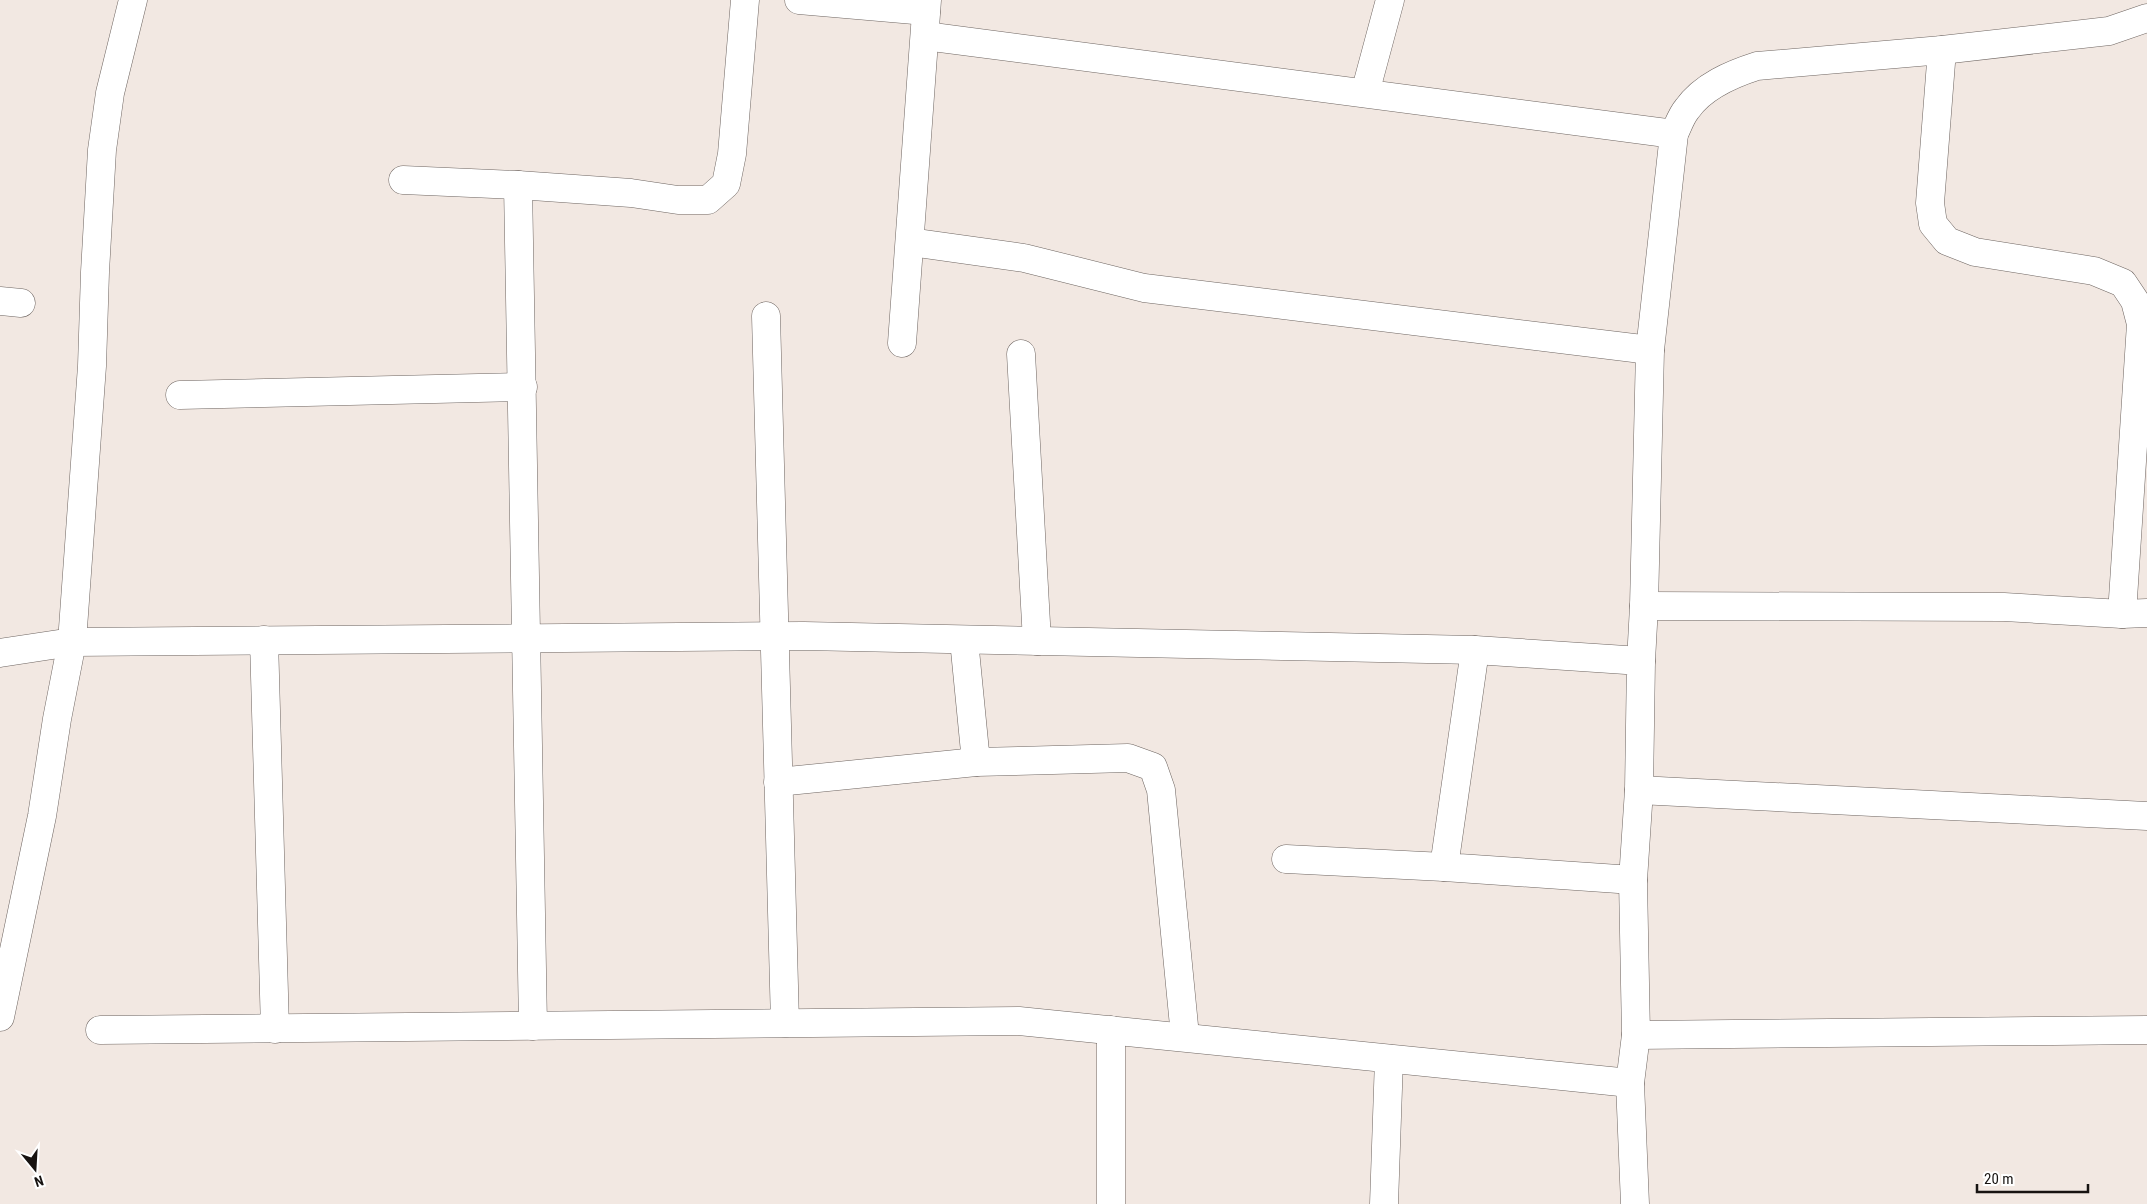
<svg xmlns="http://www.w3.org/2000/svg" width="2147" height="1204" font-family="'Roboto Condensed',sans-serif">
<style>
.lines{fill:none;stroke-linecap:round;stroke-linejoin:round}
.minor-casing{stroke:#6e6561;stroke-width:29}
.minor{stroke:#fff;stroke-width:28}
</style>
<rect width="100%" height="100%" fill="#f2e8e2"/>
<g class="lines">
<defs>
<g id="minor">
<path d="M799 0 926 11"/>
<path d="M925 36 1674 134"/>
<path d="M1942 50 1930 203 1933 224 1947 241 1975 252 2094 271 2123 283 2135 301 2141 324 2122 614"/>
<path d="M1365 93 1390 0"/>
<path d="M403 180 518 185 533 1026"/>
<path d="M518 185 631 193 678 200H708L726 184 732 154 745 0"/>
<path d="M910 242 1024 258 1144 288 1650 350"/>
<path d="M0 301 21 303"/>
<path d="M766 316 785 1023"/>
<path d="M902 343 927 0"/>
<path d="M1021 354 1037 641"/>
<path d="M180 395 523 387"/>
<path d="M1644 606 2004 607 2122 614 2147 613"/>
<path d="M264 640 275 1029"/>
<path d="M964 640 976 762 1128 758 1153 767 1161 790 1185 1036"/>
<path d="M1475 650 1444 867 1633 880"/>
<path d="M0 653 72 642 804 636 1475 650 1641 661 1639 790 1633 880 1636 1035 1630 1083 1635 1204"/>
<path d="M1641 661 1644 606 1650 350 1674 134C1678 126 1681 116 1687 109 1703 86 1732 74 1757 66L1942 50 2109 31 2147 18"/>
<path d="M778 782 976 762"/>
<path d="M1639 790 2147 816"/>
<path d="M1286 859 1444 867"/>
<path d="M0 1017 42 816 57 719 72 642 92 366 95 272 102 150 110 93 133 0"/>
<path d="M100 1030 1019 1021 1630 1083"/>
<path d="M1636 1035 2147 1030"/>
<path d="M1111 1204V1030"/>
<path d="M1384 1204 1389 1059"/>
</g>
</defs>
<use href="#minor" class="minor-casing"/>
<use href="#minor" class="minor"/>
</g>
<g transform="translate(35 1169) rotate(162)" stroke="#ffffff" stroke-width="4" paint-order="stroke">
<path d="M0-4L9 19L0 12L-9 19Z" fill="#171311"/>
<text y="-8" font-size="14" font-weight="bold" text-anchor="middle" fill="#171311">N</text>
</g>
<path d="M1977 1184v8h111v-8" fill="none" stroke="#171311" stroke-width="2.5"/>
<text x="1984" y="1184" font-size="15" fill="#171311" stroke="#ffffff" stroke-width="4" paint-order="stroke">20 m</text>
</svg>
